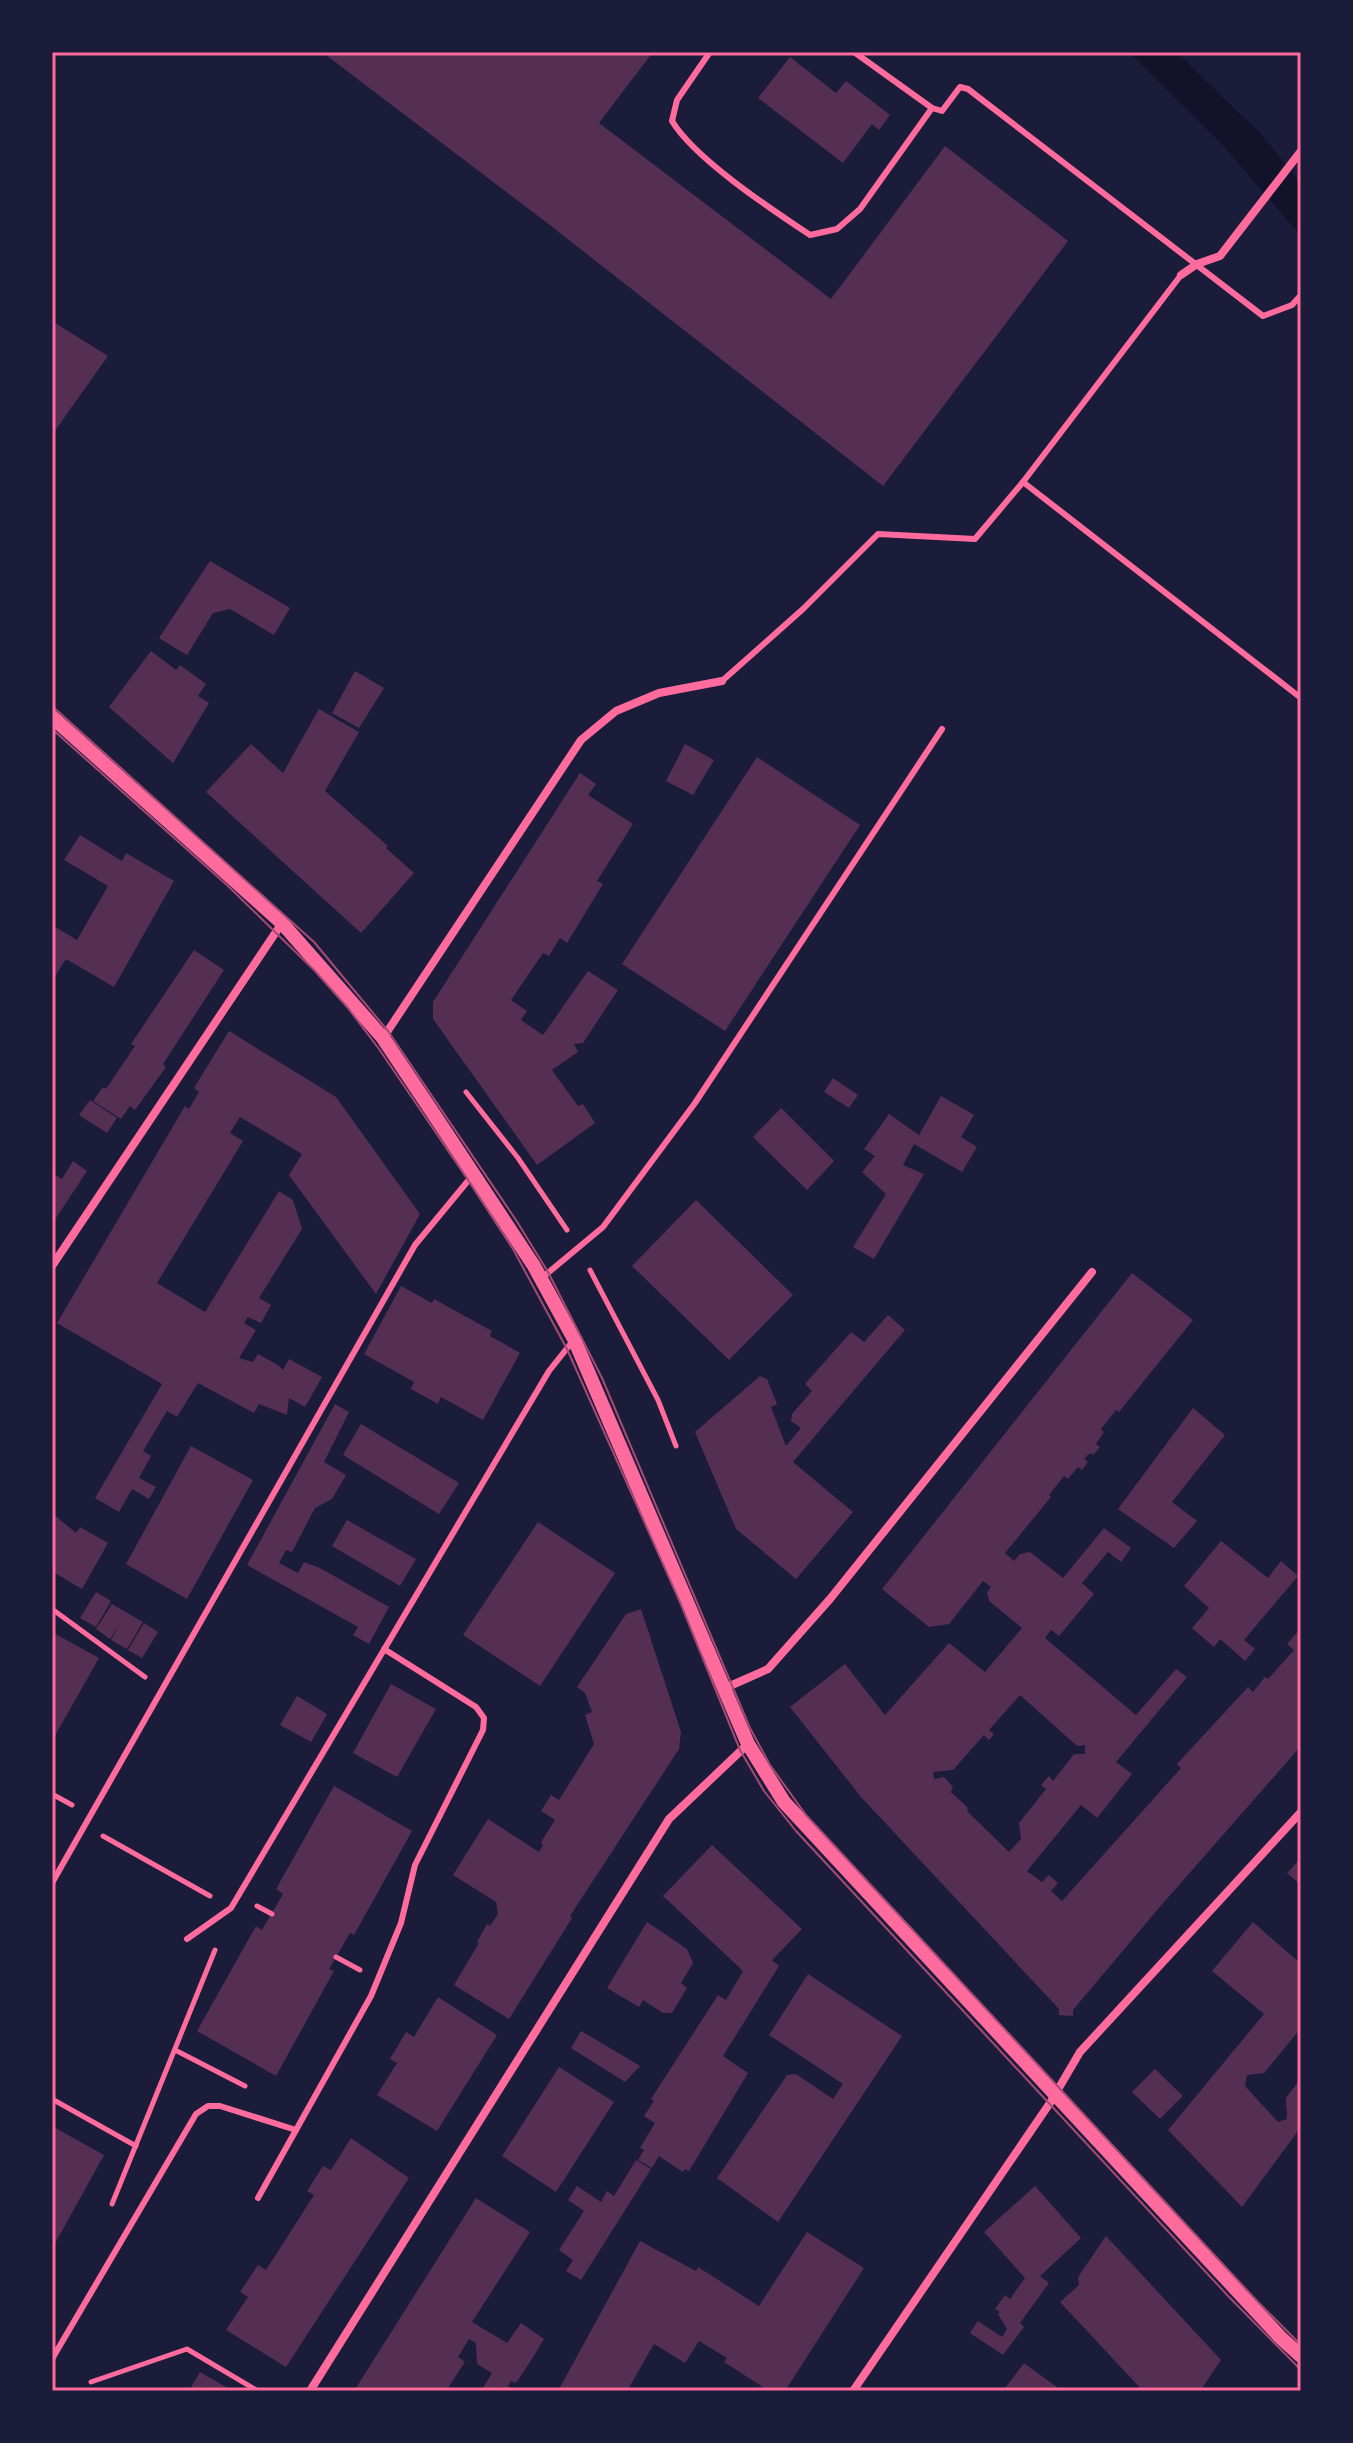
<svg xmlns="http://www.w3.org/2000/svg" width="1353" height="2443" font-family="Mulish,sans-serif">
<style>
.water{fill:#12122b}
.building{fill:#542f53;fill-rule:evenodd}
.lines{fill:none;stroke-linecap:round;stroke-linejoin:round}
.path{stroke:#ff6b9d;stroke-width:5}
.service{stroke:#ff6b9d;stroke-width:6}
.minor{stroke:#ff6b9d;stroke-width:8}
.tertiary{stroke:#ff6b9d;stroke-width:14}
.tram{stroke:#a44b75;stroke-width:2}
.neatline{fill:none;stroke:#ff6b9d;stroke-width:3}
</style>
<rect width="100%" height="100%" fill="#1b1b3a"/>
<path class="water" d="M1129 52H1176L1262 135 1301 184V236L1221 143Z"/>
<g class="building">
<path d="M322 52H653L599 123 831 299 945 146 1068 241 883 486 546 222Z"/>
<path d="M790 57 836 93 846 81 890 115 879 130 872 124 843 163 758 98Z"/>
<path d="M52 321 108 356 52 435Z"/>
<path d="M210 561 290 608 274 635 230 609 213 613 187 655 159 638Z"/>
<path d="M151 651 176 670 180 665 206 684 198 696 209 703 173 763 109 707Z"/>
<path d="M355 671 384 688 359 728 332 713Z"/>
<path d="M319 709 359 732 325 791 388 846 386 848 414 873 361 933 206 792 251 744 283 773Z"/>
<path d="M685 744 714 760 693 795 666 781Z"/>
<path d="M757 757 860 825 725 1031 622 964Z"/>
<path d="M580 773 596 784 588 795 633 824 597 881 603 884 567 943 560 938 549 956 543 953 511 1000 527 1011 521 1020 543 1035 588 971 618 990 583 1043 574 1044 578 1052 552 1070 578 1106 583 1104 595 1123 537 1165 433 1019V1002Z"/>
<path d="M80 835 122 861 126 853 174 881 114 987 66 959 52 981V925L77 940 108 886 64 860Z"/>
<path d="M194 950 224 970 163 1064 166 1067 135 1110 130 1106 121 1119 93 1101 103 1087 106 1089 135 1046 131 1044Z"/>
<path d="M229 1031 336 1097 420 1214 376 1294 289 1175 302 1154 240 1117 230 1133 243 1141 157 1283 205 1312 279 1191 293 1200 302 1229 259 1298 271 1305 261 1323 248 1317 244 1323 256 1330 239 1358 253 1362 258 1354 278 1365 283 1370 289 1359 322 1377 305 1407 289 1398 287 1415 259 1404 254 1413 198 1383 177 1417 167 1411 143 1451 151 1456 139 1478 156 1487 149 1499 132 1489 119 1512 95 1498 162 1384 57 1323 185 1106 189 1109 199 1092 194 1088Z"/>
<path d="M833 1078 858 1095 849 1108 824 1092Z"/>
<path d="M941 1096 974 1115 961 1137 977 1147 962 1172 914 1144 903 1165 924 1174 874 1259 853 1247 886 1194 862 1172 875 1156 864 1149 889 1114 919 1135Z"/>
<path d="M90 1100 117 1118 107 1133 79 1115Z"/>
<path d="M781 1108 834 1161 807 1190 753 1137Z"/>
<path d="M73 1161 87 1171 56 1218 52 1216V1173L62 1179Z"/>
<path d="M696 1200 793 1295 729 1360 632 1266Z"/>
<path d="M1132 1273 1193 1320 1119 1412 1116 1410 1101 1429 1104 1432 1096 1444 1100 1447 1093 1455 1090 1453 1084 1459 1088 1462 1082 1470 1078 1467 1068 1479 1064 1476 1049 1495 1051 1497 1005 1553 1014 1561 1020 1554 1030 1552 1063 1578 1104 1528 1131 1548 1121 1562 1108 1552 1082 1583 1094 1594 1059 1636 1051 1630 1045 1638 1136 1715 1176 1669 1187 1677 1116 1762 1132 1774 1097 1818 1081 1805 1027 1871 1042 1882 1049 1875 1058 1883 1051 1891 1062 1901 1181 1768 1177 1764 1248 1687 1253 1692 1265 1677 1268 1679 1294 1650 1287 1644 1301 1628V1746L1158 1909 1073 2010V2016L1059 2015V2009L861 1797 790 1707 845 1664 885 1715 949 1643 985 1672 1022 1628 989 1601 987 1592 991 1587 983 1581 949 1624 929 1627 882 1589ZM1020 1695 1077 1746 1085 1745V1754H1074L1053 1781 1049 1776 1041 1785 1046 1789 1019 1823 1021 1839 1009 1852 967 1811 968 1808 951 1792 953 1787 944 1777 934 1779 933 1772 953 1770 984 1735 989 1740 994 1734 989 1730Z"/>
<path d="M401 1286 432 1303 434 1299 492 1331 490 1336 520 1353 483 1420 441 1397 438 1404 411 1389 414 1382 364 1354Z"/>
<path d="M888 1315 905 1330 793 1462 853 1512 796 1579 736 1529 695 1432 760 1376 767 1379 777 1404 771 1407 786 1446 801 1428 791 1421 792 1414 812 1391 805 1384 851 1332 864 1342Z"/>
<path d="M335 1404 349 1412 324 1462 346 1475 332 1499 315 1508 292 1552 286 1550 279 1563 298 1573 304 1562 320 1568 389 1607 369 1644 353 1635 358 1627 247 1565Z"/>
<path d="M1193 1408 1225 1435 1172 1502 1197 1521 1174 1548 1118 1509Z"/>
<path d="M361 1424 459 1483 439 1514 343 1455Z"/>
<path d="M191 1446 253 1480 187 1599 126 1564Z"/>
<path d="M52 1513 76 1533 80 1527 108 1543 82 1589 55 1573 52 1579Z"/>
<path d="M347 1520 416 1559 400 1586 332 1546Z"/>
<path d="M538 1522 615 1573 540 1686 463 1635Z"/>
<path d="M1221 1541 1268 1578 1281 1561 1298 1576 1244 1640 1255 1649 1245 1661 1220 1639 1214 1647 1192 1628 1209 1608 1184 1586Z"/>
<path d="M96 1592 111 1601 96 1627 80 1618Z"/>
<path d="M112 1604 143 1622 127 1649 111 1640 120 1624 110 1639 96 1629Z"/>
<path d="M641 1609 681 1732 679 1749 570 1916 572 1918 509 2019 454 1985 479 1943 477 1942 487 1924 490 1926 498 1914 496 1902 453 1875 488 1819 539 1852 543 1845 541 1842 555 1820 541 1811 551 1795 559 1800 594 1744 585 1715 592 1712 585 1693 577 1687 626 1614Z"/>
<path d="M144 1623 158 1632 142 1658 128 1650Z"/>
<path d="M52 1632 99 1658 52 1741Z"/>
<path d="M391 1684 436 1709 397 1777 353 1753Z"/>
<path d="M297 1696 327 1714 311 1742 280 1725Z"/>
<path d="M334 1786 412 1831 354 1935 350 1933 329 1969 334 1971 276 2076 197 2031 256 1926 262 1930 283 1894 276 1889Z"/>
<path d="M712 1845 802 1929 772 1960 779 1966 723 2056 748 2073 689 2171 685 2169 683 2172 659 2156 652 2168 638 2160 644 2150 640 2148 655 2123 644 2116 654 2101 651 2099 718 1995 726 2000 743 1971 663 1896Z"/>
<path d="M1301 1858V1885L1287 1873Z"/>
<path d="M647 1922 687 1949 693 1963 681 1983 687 1988 672 2013H663L643 2000 639 2007 607 1988Z"/>
<path d="M1253 1922 1301 1964V2028L1264 2073 1247 2075 1245 2086 1278 2122 1287 2119 1286 2098 1301 2078V2127L1242 2207 1168 2130 1264 2014 1212 1971Z"/>
<path d="M808 1974 902 2036 778 2222 717 2178 787 2075 796 2074 833 2099 843 2084 769 2035Z"/>
<path d="M438 1997 497 2035 437 2131 377 2095 397 2063 390 2059 406 2032 414 2037Z"/>
<path d="M581 2031 610 2048 640 2066 625 2082 571 2048Z"/>
<path d="M559 2067 614 2102 556 2192 502 2156Z"/>
<path d="M1155 2069 1183 2096 1160 2119 1132 2092Z"/>
<path d="M52 2126 104 2155 52 2249Z"/>
<path d="M351 2138 409 2178 286 2367 226 2330 248 2297 240 2292 258 2265 266 2270 314 2195 307 2191 323 2166 331 2170Z"/>
<path d="M636 2160 651 2169 581 2280 566 2271 573 2260 559 2250 584 2211 568 2200 577 2186 601 2202 607 2191 614 2196Z"/>
<path d="M1035 2186 1081 2238 1040 2276 1049 2283 1020 2323 1024 2327 1003 2355 970 2333 978 2321 1002 2337 1007 2329 998 2314 1000 2312 995 2309 1005 2295 1010 2299 1025 2278 984 2232Z"/>
<path d="M476 2198 530 2232 472 2322 507 2343 521 2323 544 2339 532 2359 516 2383 511 2381 508 2386 513 2389 511 2391H481L492 2373 477 2364 476 2343 469 2339 458 2357 465 2362 446 2391H354Z"/>
<path d="M807 2232 864 2268 785 2391H769L724 2362 727 2358 699 2341 685 2363 654 2344 627 2391H558L640 2241 696 2271 698 2267 759 2306Z"/>
<path d="M1106 2236 1221 2360 1200 2391H1143L1060 2302 1079 2285 1078 2277Z"/>
<path d="M1024 2363 1062 2391H1003Z"/>
<path d="M200 2372 233 2391H189Z"/>
</g>
<g class="lines">
<g class="path">
<path d="M466 1092 518 1158 567 1230"/>
<path d="M590 1270 658 1400 676 1446"/>
<path d="M52 1609 145 1677"/>
<path d="M52 1794 72 1805"/>
<path d="M103 1836 210 1896"/>
<path d="M257 1906 272 1914"/>
<path d="M336 1957 360 1970"/>
<path d="M175 2050 245 2086"/>
<path d="M52 2099 136 2146"/>
<path d="M112 2204 215 1950"/>
<path d="M91 2382 187 2349 258 2391"/>
</g>
<g class="service">
<path d="M710 52 677 100 672 121C695 159 771 209 810 235L837 229 860 209 932 108"/>
<path d="M854 52 932 108 942 111 960 87 968 89 1263 316 1292 305 1301 295"/>
<path d="M1023 482 1301 698"/>
<path d="M722 681 803 609 878 534 975 539 1023 482 1181 275"/>
<path d="M543 1277 603 1227 695 1103 942 729"/>
<path d="M52 1883 415 1245 472 1176"/>
<path d="M187 1939 231 1908 549 1371 572 1342"/>
<path d="M258 2198 371 1996 401 1923 415 1865 483 1730 484 1718 476 1707 384 1649"/>
<path d="M52 2359 196 2114 208 2106H220L296 2130"/>
</g>
<g class="minor">
<path d="M1181 275 1197 264 1220 256 1301 151"/>
<path d="M383 1038 581 740 616 711 659 693 722 681"/>
<path d="M52 1266 282 923"/>
<path d="M723 1689 768 1669 830 1599 1092 1272"/>
<path d="M310 2391 669 1819 748 1744"/>
<path d="M853 2391 1050 2103 1080 2052 1301 1812"/>
</g>
<path class="tertiary" d="M52 717 282 923 383 1038 433 1113 534 1266 574 1339 748 1744 784 1802 1281 2338 1301 2356"/>
<g class="tram">
<path d="M52 706 314 942 388 1031 516 1220 548 1272 602 1378 750 1728 770 1765 806 1815 1258 2302 1301 2345"/>
<path d="M52 729 228 886 315 971 348 1008 379 1049 468 1180 513 1249 567 1349 680 1602 740 1750 764 1791 796 1831 1229 2297 1301 2370"/>
</g>
</g>
<rect width="1353" height="2443" fill="none" stroke="#1b1b3a" stroke-width="108"/>
<rect x="54" y="54" width="1245" height="2335" class="neatline"/>
</svg>
